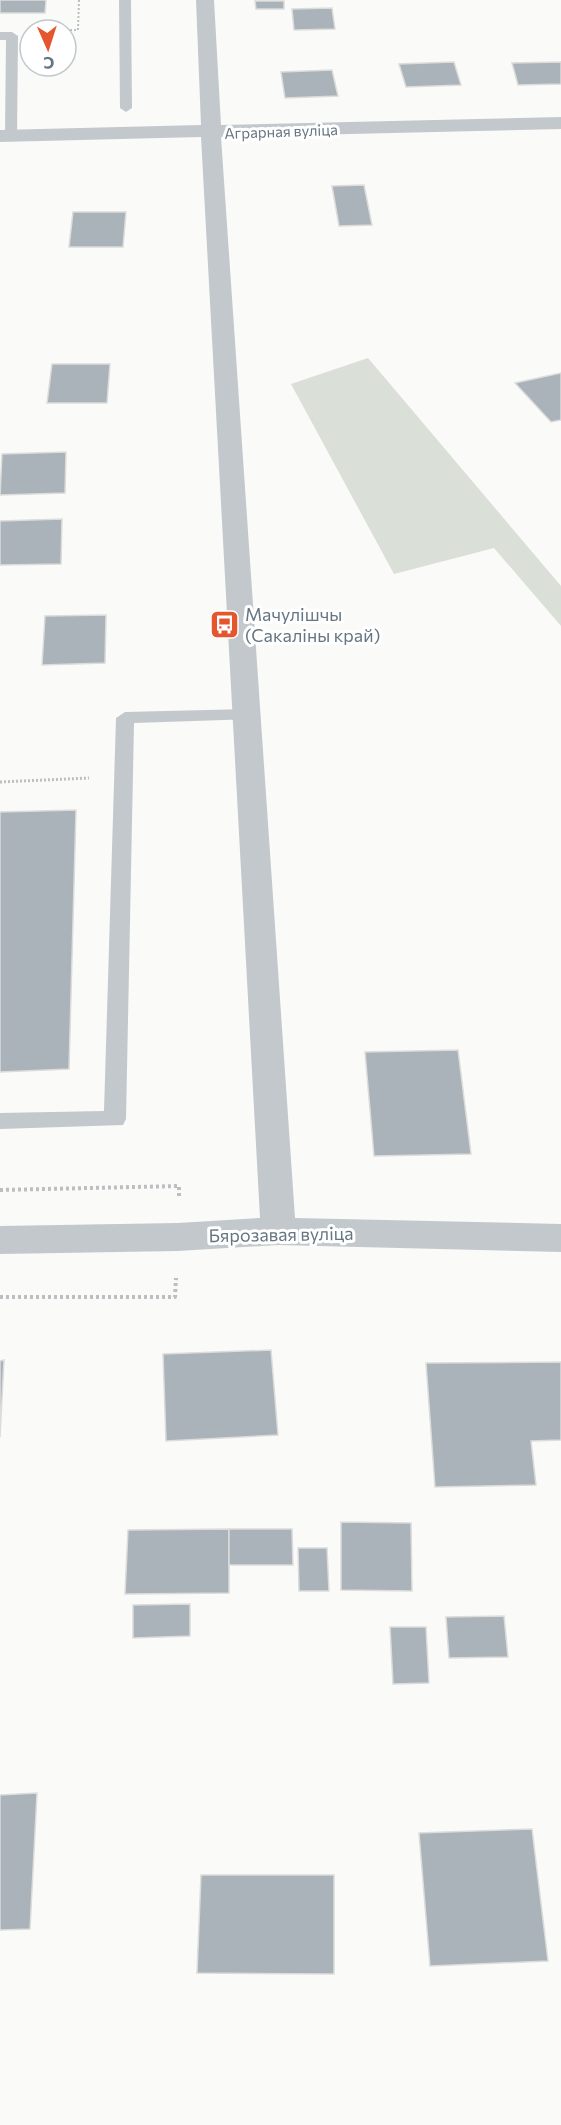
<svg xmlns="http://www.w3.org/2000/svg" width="561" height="2125" font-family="Commissioner,sans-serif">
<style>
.green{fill:#dadfd7}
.building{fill:#aab3b9;stroke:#dcdcda;stroke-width:1.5}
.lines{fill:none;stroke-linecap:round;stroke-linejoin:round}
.path-far2{stroke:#bbbfc2;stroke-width:2;stroke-dasharray:2 2;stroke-linecap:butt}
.path-far1{stroke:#bbbfc2;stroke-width:3;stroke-dasharray:2 2;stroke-linecap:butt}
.path{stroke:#bbbfc2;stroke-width:4;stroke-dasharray:3 3;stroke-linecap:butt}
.service{fill:#c3c8cc;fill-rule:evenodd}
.minor{fill:#c3c8cc;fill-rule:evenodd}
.labels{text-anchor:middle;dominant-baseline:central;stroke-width:6;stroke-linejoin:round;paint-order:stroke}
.far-street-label{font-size:15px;fill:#657683;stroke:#fff}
.poi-label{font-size:18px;fill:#657683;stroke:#fff;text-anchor:start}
.street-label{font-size:18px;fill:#657683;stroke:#fff}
</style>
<rect width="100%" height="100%" fill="#fafaf8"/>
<path class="green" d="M368 358 561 586V626L494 548 394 574 291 384Z"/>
<g class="building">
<path d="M0 0H46L45 13H0Z"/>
<path d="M255 1H284V9H256Z"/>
<path d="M332 8 335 29 294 30 292 9Z"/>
<path d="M454 62 461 85 406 87 399 64Z"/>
<path d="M561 62V84L518 85 512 63Z"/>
<path d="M332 70 338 96 285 98 281 72Z"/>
<path d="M364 185 372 225 339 226 332 186Z"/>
<path d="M73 212H126L123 247H69Z"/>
<path d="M52 364H110L107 403H47Z"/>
<path d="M561 373V420L551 422 515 383Z"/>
<path d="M66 452 65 493 0 495 2 454Z"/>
<path d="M62 519 61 564 0 565V521Z"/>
<path d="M106 615 105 663 42 665 45 616Z"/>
<path d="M76 810 69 1069 0 1072V812Z"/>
<path d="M458 1050 471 1154 374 1156 365 1052Z"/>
<path d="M271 1350 278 1435 166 1441 163 1354Z"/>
<path d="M4 1360 0 1437V1361Z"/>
<path d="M561 1362V1440L531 1441 536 1485 435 1487 426 1363Z"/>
<path d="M341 1522 411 1523 412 1591 341 1590Z"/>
<path d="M229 1529V1593L125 1594 128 1530Z"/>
<path d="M229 1529H292L293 1565H229Z"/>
<path d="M298 1548H327L329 1591H299Z"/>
<path d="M190 1604V1636L133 1638V1605Z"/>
<path d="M504 1616 508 1657 449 1658 446 1617Z"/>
<path d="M390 1627H426L429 1683 393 1684Z"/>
<path d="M37 1793 30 1929 0 1930V1795Z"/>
<path d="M532 1829 548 1961 430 1966 419 1833Z"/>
<path d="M201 1875H334V1974L197 1973Z"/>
</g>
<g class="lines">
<path class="path-far2" d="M66 30H78L79 0"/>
<path class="path-far1" d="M0 782 89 778"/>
<g class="path">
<path d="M0 1190 179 1186V1196"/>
<path d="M0 1297H175L176 1278"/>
</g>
<g class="service">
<path d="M119 0H131L132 108 126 112 120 108Z"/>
<path d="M0 32H12L18 36 17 136 11 140 5 136 6 40H0Z"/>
<path d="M248 709 257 715 254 719 134 723 126 1119 123 1125 0 1129V1113L104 1111 116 718 125 712Z"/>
</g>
<path class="minor" d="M196 0H214L221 125 561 117V129L221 137 295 1218 561 1224V1252L278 1245 178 1251 0 1254V1226L178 1223 260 1218 201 137 0 142V130L201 125Z"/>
</g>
<defs>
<symbol id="bus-square" viewBox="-11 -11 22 22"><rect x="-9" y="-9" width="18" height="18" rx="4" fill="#e4572e" stroke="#fff"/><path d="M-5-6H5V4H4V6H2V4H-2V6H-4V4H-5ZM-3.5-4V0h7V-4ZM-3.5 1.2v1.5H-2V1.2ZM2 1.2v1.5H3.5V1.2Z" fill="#fff"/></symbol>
</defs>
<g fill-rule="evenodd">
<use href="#bus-square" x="208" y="608" width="33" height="33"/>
</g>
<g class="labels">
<g class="far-street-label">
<text transform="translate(281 131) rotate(-2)">Аграрная вуліца</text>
</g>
<g class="poi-label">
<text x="245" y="614">Мачулішчы<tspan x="245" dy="21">(Сакаліны край)</tspan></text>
</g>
<g class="street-label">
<text transform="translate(281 1234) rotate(-1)">Бярозавая вуліца</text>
</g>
</g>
<g transform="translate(48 48) rotate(177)"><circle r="28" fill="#ffffff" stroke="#c1c8cd" stroke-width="1.5"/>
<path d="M0-4.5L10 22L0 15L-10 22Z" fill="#e4572e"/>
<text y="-9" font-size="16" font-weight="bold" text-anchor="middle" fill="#657683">С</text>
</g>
</svg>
